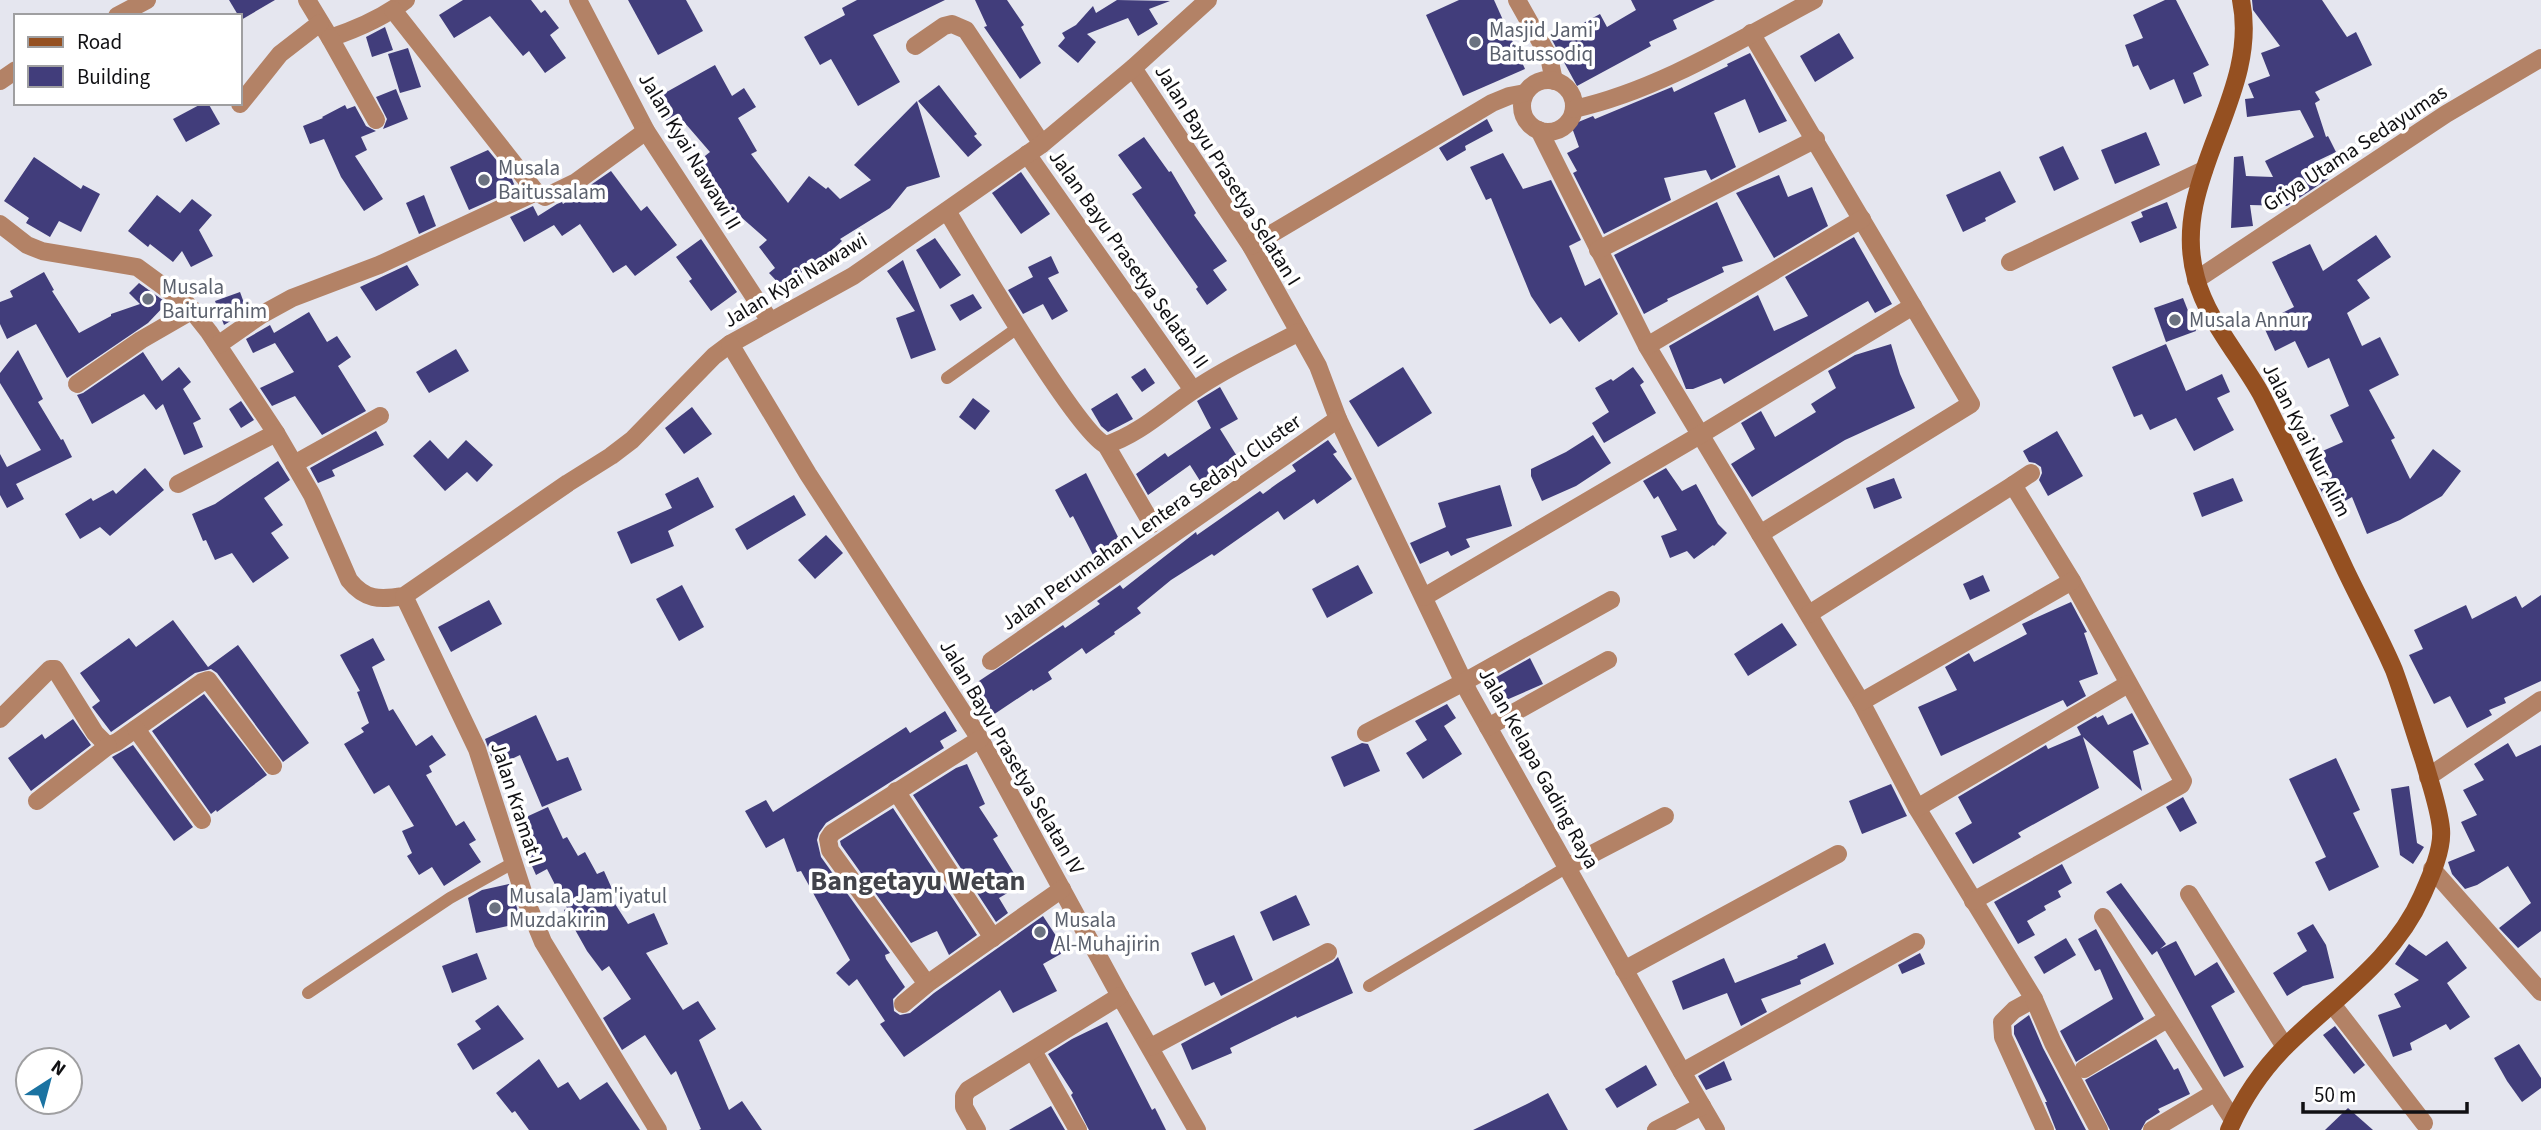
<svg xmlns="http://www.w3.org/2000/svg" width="2541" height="1130" font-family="'Source Sans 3',sans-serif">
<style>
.building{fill:#413d7b}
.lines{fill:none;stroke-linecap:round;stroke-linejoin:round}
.lane{stroke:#b38266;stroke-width:12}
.street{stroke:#b38266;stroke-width:18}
.secondary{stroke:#955021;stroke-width:18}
.worship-dot{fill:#6b7280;stroke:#fff;stroke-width:2.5}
.labels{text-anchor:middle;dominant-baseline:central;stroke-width:7;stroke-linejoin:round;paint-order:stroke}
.worship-label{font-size:21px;fill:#5b616d;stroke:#fff;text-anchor:start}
.street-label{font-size:21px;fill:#101013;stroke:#fff}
.district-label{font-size:28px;font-weight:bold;fill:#42434a;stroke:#fff}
</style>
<rect width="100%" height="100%" fill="#e5e6ef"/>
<g class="building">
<path d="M229 0H275L241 20Z"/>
<path d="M463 0H531L541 13 545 10 559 28 550 35 566 58 545 73 529 51 523 56 490 16 454 38 439 15Z"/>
<path d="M628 0H686L703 31 658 55Z"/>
<path d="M857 0H945L873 35 900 82 858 106 831 59 820 65 804 37 845 15 842 8Z"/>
<path d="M975 0H1007L1024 25 1021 27 1041 63 1020 79 984 27 987 26Z"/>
<path d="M1117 0 1170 1 1149 9 1158 24 1138 36 1128 18 1087 34 1096 42 1078 63 1058 46 1065 38 1062 33 1076 25 1093 6 1096 13Z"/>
<path d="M1459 0H1494L1525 69 1463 96 1426 15Z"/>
<path d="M1631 0H1715L1673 20 1677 29 1649 42 1651 46 1577 86 1552 40 1600 14 1607 27 1636 10Z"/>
<path d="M2165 0H2176L2209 65 2193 73 2202 96 2184 104 2174 79 2150 90 2138 65 2133 67 2125 45 2143 38 2133 15Z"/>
<path d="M2252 0H2322L2347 37 2356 32 2372 65 2315 92 2320 100 2315 103 2326 137 2328 136 2336 152 2315 162 2328 179 2287 206 2250 205 2253 226 2231 228 2234 157 2243 156 2246 176 2273 177 2265 161 2314 137 2300 110 2247 117 2245 99 2254 98 2248 84 2270 76 2261 53 2280 46 2253 10Z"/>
<path d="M385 27 393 50 372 57 366 37Z"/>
<path d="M1839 33 1854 58 1815 82 1800 56Z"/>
<path d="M408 48 421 87 400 93 388 54Z"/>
<path d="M1750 53 1787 121 1759 133 1745 99 1714 113 1736 167 1711 180 1706 170 1664 178 1671 200 1604 234 1573 173 1577 171 1567 153 1579 147 1571 125 1593 116 1595 119 1672 87 1674 92 1728 66 1727 64Z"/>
<path d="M715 65 732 96 744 88 756 107 738 118 757 151 751 154 788 203 809 176 826 189 828 187 840 199 871 180 854 165 917 101 940 177 907 187 890 208 840 239 842 241 815 265 813 262 784 289 769 273 775 268 759 247 767 240 733 210 729 212 717 192 720 190 696 163 710 152 678 115 666 121 654 99Z"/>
<path d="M939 85 977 134 974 136 982 145 968 157 918 101Z"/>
<path d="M396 89 408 119 383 129 387 119 376 97Z"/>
<path d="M203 103H208L220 124 186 142 173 119Z"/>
<path d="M345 105 347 109 355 106 366 126 376 131 361 137 367 150 355 156 383 199 364 211 341 177 324 139 310 144 303 126 323 118 322 117Z"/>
<path d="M1487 119 1493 131 1465 146 1466 150 1447 161 1439 148Z"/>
<path d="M2146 132 2160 165 2115 184 2101 150Z"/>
<path d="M1144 137 1169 172 1171 171 1196 213 1194 215 1227 261 1213 270 1227 290 1207 305 1196 289 1198 287 1132 194 1142 188 1118 155Z"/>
<path d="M2063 146 2079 179 2054 191 2039 157Z"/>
<path d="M488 150 512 179 516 189 469 210 450 167Z"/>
<path d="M1503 153 1523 189 1551 180 1581 240 1569 246 1585 286 1600 278 1618 314 1579 342 1561 317 1550 324 1531 296 1491 198 1486 200 1470 167Z"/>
<path d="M34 157 81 189 83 185 100 194 81 232 59 221 50 237 26 223 29 218 4 201Z"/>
<path d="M611 171 641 211 647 206 677 245 635 276 626 265 613 273 580 224 562 236 554 225 524 242 510 217 533 206 538 216 557 204 562 202 563 204Z"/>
<path d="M2000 171 2016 202 1985 218 1986 221 1963 232 1946 195Z"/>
<path d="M1021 172 1050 214 1021 234 992 193Z"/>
<path d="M1779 175 1788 197 1812 187 1828 226 1774 258 1736 193Z"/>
<path d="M157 195 180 213 192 199 212 215 199 230 213 256 191 267 182 251 173 262 150 244 148 247 128 231Z"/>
<path d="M424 195 436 226 419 234 406 203Z"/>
<path d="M1717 202 1743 261 1722 267 1724 272 1667 299 1668 301 1644 314 1614 255Z"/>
<path d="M2167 202 2177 228 2140 243 2131 222 2143 217 2141 212Z"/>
<path d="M2376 235 2391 257 2357 280 2370 298 2347 313 2362 346 2380 337 2399 375 2369 390 2395 438 2391 440 2410 479 2433 449 2461 471 2442 496 2400 520 2367 534 2352 497 2331 509 2318 485 2329 479 2318 453 2343 442 2330 415 2349 406 2329 358 2308 368 2295 341 2275 351 2262 323 2294 307 2272 262 2310 244 2323 271Z"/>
<path d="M1854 237 1892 304 1875 313 1868 301 1724 384 1721 378 1693 389H1686L1669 346 1758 295 1774 331 1808 316 1785 277Z"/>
<path d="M935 238 961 275 940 289 916 250Z"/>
<path d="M701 239 737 292 711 311 689 281 692 279 676 257Z"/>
<path d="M1051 256 1059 273 1048 278 1068 311 1052 320 1043 304 1023 314 1008 290 1033 277 1028 267Z"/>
<path d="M903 260 936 350 911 359 896 318 915 311 887 271Z"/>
<path d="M407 265 419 285 376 311 360 287Z"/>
<path d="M44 272 54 290 52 291 79 333 111 316V314L140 304 129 293 139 283 167 303 148 323 67 378 36 324 7 339 0 324V302L13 297 10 291Z"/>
<path d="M240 292 247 311 224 325 215 301Z"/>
<path d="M973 294 982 308 960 321 950 305Z"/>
<path d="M2183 298 2196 331 2166 342 2154 308Z"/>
<path d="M309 312 327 342 337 336 351 357 338 366 366 411 322 435 295 396 272 406 260 388 294 372 275 343 253 353 246 339 270 325 274 333Z"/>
<path d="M1891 344 1900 374 1915 408 1845 440 1752 497 1731 464 1755 449 1741 423 1761 411 1775 437 1816 412 1811 404 1836 388 1828 371 1855 355Z"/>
<path d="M2166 344 2186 391 2222 374 2230 392 2217 398 2234 430 2194 451 2176 418 2150 430 2142 414 2134 417 2112 367Z"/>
<path d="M456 349 469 371 429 393 416 372Z"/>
<path d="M18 350 43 399 38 402 61 440 63 439 72 457 16 484 24 499 7 508 0 495V454L7 467 41 450 0 383V373Z"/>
<path d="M143 352 162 381 179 367 191 382 183 389 201 419 193 423 203 447 184 455 163 404 156 410 144 394 92 424 77 395 83 393Z"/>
<path d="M1403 367 1432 413 1378 447 1349 401Z"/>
<path d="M1633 367 1644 382 1640 385 1656 413 1604 443 1592 423 1609 412 1595 388 1611 379 1613 381Z"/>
<path d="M1145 368 1155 383 1142 392 1131 377Z"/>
<path d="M1220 387 1238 419 1220 429 1240 461 1202 484 1190 465 1148 495 1136 474 1165 453 1168 457 1211 428 1197 401Z"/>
<path d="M1117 393 1133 419 1108 432 1101 426 1091 409Z"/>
<path d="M973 398 990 411 975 430 959 417Z"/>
<path d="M241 401 254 420 241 428 229 409Z"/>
<path d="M692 407 712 434 684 454 665 428Z"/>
<path d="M376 431 384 445 332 470 335 476 318 483 310 468Z"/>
<path d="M2057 431 2083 476 2048 496 2039 480 2042 473 2041 467 2035 463 2029 462 2023 451Z"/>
<path d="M1593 435 1611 463 1576 486 1542 501 1531 476V469L1566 452Z"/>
<path d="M430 440 448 459 466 440 493 465 477 482 467 472 445 491 413 456Z"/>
<path d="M1328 440 1337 452 1333 454 1352 479 1317 504 1314 499 1284 520 1278 511 1214 556 1212 554 1171 580 1137 608 1141 613 1114 632 1115 634 1086 654 1082 648 1048 672 1052 679 1033 691 1032 689 993 715 973 685 1063 625 1065 628 1100 604 1097 601 1120 585 1123 589 1196 532 1197 535 1260 491 1263 494 1278 483 1296 471 1292 465Z"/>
<path d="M278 461 290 480 264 498 283 525 271 533 289 558 253 583 232 553 215 560 206 540 203 541 192 514 215 504Z"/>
<path d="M145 468 164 490 110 536 100 527 80 539 65 514 91 498 93 501 113 490 116 494Z"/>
<path d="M1666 468 1682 491 1696 484 1718 524 1727 533 1714 546 1713 545 1694 559 1687 551 1670 558 1661 536 1677 530 1658 496 1654 499 1643 481Z"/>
<path d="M1086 473 1120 541 1093 555 1073 516 1070 518 1055 490Z"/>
<path d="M698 477 714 507 668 531 674 546 631 564 617 532 672 508 665 494Z"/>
<path d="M1894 478 1902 498 1874 509 1866 488Z"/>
<path d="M2233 478 2243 501 2202 517 2193 493Z"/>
<path d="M1500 485 1512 526 1466 539 1470 547 1451 556 1448 551 1420 564 1410 543 1446 527 1438 503Z"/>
<path d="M794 495 806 515 747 550 735 529Z"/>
<path d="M826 535 843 553 815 579 798 560Z"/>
<path d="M1358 565 1373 593 1327 618 1312 589Z"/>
<path d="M1983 575 1990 591 1970 600 1963 584Z"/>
<path d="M682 585 704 627 679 641 656 599Z"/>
<path d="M2541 595V681L2504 698 2506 703 2489 710 2492 715 2467 728 2450 696 2434 704 2409 655 2423 649 2414 630 2466 605 2472 619 2516 596 2522 608Z"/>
<path d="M489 600 502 624 451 652 438 627Z"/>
<path d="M2071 602 2087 632 2084 633 2098 674 2079 681 2086 696 2067 707 2063 700 1941 756 1918 707 1957 690 1945 667 1969 653 1974 662 2027 634 2022 624Z"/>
<path d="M173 620 208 667 238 645 309 743 283 762 217 673 211 669 195 673 111 732 92 707 100 701 80 673 129 638 136 647Z"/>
<path d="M1782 623 1797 645 1748 676 1734 654Z"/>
<path d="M373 638 385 660 372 667 389 711 393 709 416 746 432 735 446 755 429 766 432 772 426 775 456 826 464 821 476 840 469 844 481 862 444 886 432 867 419 875 407 856 412 853 402 831 414 826 389 785 374 794 344 744 364 732 361 728 369 723 357 692 360 691 340 655Z"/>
<path d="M1530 658 1543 684 1504 701 1493 679Z"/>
<path d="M204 694 267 775 217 812 216 810 211 814 152 731Z"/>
<path d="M1447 704 1456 718 1444 726 1462 754 1423 779 1406 753 1427 740 1415 721Z"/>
<path d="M945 711 957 731 940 741 944 748 826 823 819 833 817 840 821 857 890 953 885 955 886 959 905 987 893 999 894 1011 900 1015 910 1013 934 993 1043 916 1066 951 1043 964 1057 991 1013 1013 1000 990 904 1057 880 1024 885 1021 857 979 849 986 836 973 850 960 801 871 797 872 784 838 766 848 745 811 766 800 773 812 906 727 910 733Z"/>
<path d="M2132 713 2149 744 2133 751 2142 791 2083 737 2099 788 2018 833 2021 837 1973 864 1955 833 1972 823 1958 797 2046 745 2048 749 2081 735 2077 727 2096 716 2097 718 2103 715 2108 725Z"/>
<path d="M536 715 557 761 568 757 582 790 542 807 520 755 495 767 485 739Z"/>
<path d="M73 719 91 745 31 791 8 758 42 734 45 739Z"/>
<path d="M1362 743 1368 744 1380 771 1344 787 1331 757Z"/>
<path d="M2508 743 2516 757 2541 745V931L2518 948 2499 928 2531 903 2508 866 2477 885 2465 889 2452 874 2448 862 2475 851 2461 822 2477 815 2463 790 2484 780 2474 764Z"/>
<path d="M133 745 193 827 174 841 112 757Z"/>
<path d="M2336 758 2360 810 2353 813 2379 867 2329 891 2315 862 2326 857 2289 779Z"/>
<path d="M967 764 985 804 979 807 998 836 993 839 1021 885 999 898 1008 913 996 922 913 795 956 768Z"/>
<path d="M1891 784 1907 816 1862 834 1849 801Z"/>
<path d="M2409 786 2417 843 2424 847 2413 864 2400 855 2391 789Z"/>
<path d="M2183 797 2197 823 2180 832 2166 807Z"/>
<path d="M548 807 563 839 567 837 578 856 585 852 597 874 604 871 613 891 608 893 628 924 654 913 668 944 646 953 683 1010 698 1001 716 1029 699 1040 729 1110 742 1101 762 1130H699L701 1129 676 1071 671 1075 645 1035 622 1050 603 1018 631 999 609 966 602 971 587 951 564 910 567 908 547 869 536 875 513 823Z"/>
<path d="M893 808 977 935 949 955 937 931 911 943 841 845 840 841Z"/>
<path d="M2062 864 2072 883 2058 891 2061 897 2044 906 2046 910 2027 921 2035 935 2018 944 1994 902Z"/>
<path d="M2121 883 2166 944 2160 949 2176 941 2195 976 2217 962 2235 992 2211 1006 2244 1067 2224 1077 2157 951 2152 955 2106 892Z"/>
<path d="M509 884 522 923 476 933 468 898 482 890Z"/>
<path d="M1296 895 1310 925 1273 941 1260 912Z"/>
<path d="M2313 924 2326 945 2334 978 2303 986 2287 996 2273 973 2307 951 2297 933Z"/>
<path d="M2096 929 2144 1019 2076 1062 2060 1031 2113 999 2100 969 2095 971 2078 939Z"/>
<path d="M1234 935 1253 980 1221 996 1214 982 1205 986 1191 953Z"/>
<path d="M2066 938 2076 955 2044 974 2034 957Z"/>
<path d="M2447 941 2467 968 2447 983 2470 1017 2450 1030 2446 1024 2410 1043 2412 1050 2393 1057 2378 1015 2401 1007 2394 994 2419 980 2395 964 2409 944 2426 956Z"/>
<path d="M1825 943 1834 964 1800 980 1801 984 1761 999 1767 1012 1741 1026 1727 993 1683 1010 1672 981 1724 958 1735 983 1798 958 1797 956Z"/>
<path d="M477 953 487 979 452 993 442 966Z"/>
<path d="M1920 953 1925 964 1902 974 1898 965Z"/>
<path d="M1338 957 1353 993 1297 1018 1296 1016 1230 1048 1232 1053 1192 1070 1181 1044 1333 962Z"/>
<path d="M498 1005 524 1039 473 1070 457 1044 481 1029 475 1021Z"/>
<path d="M2029 1015 2043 1048 2086 1130H2056L2045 1102H2047L2014 1034V1026Z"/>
<path d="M1107 1022 1152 1110 1155 1108 1166 1130H1089L1071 1095 1073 1093 1048 1054 1072 1039Z"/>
<path d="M2335 1026 2365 1065 2354 1074 2323 1035Z"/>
<path d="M2156 1039 2174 1070 2178 1068 2190 1094 2158 1109 2160 1112 2146 1121 2141 1130H2110L2085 1080Z"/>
<path d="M2519 1044 2541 1078V1088L2522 1102 2507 1081 2494 1058Z"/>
<path d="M539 1059 558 1088 568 1082 580 1100 607 1082 640 1130H529L515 1111 512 1113 496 1093Z"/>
<path d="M1724 1061 1732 1080 1706 1090 1698 1076Z"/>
<path d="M1646 1065 1657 1085 1617 1108 1605 1089Z"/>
<path d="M1548 1093 1568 1130H1473L1529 1103Z"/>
<path d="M1051 1106 1065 1130H1009Z"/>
<path d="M2348 1108 2373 1130H2325Z"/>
</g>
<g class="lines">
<g class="lane">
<path d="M947 378 1019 327"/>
<path d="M1369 986 1567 867"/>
<path d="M308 993 450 898 513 863"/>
</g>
<g class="street">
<path d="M307 0 330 38C357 29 383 18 406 0"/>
<path d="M578 0 646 131 770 321"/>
<path d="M1517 0 1549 57 1554 81"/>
<path d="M393 10 536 192 545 197 576 182 646 131"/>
<path d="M117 16 147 0"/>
<path d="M1751 33 1971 404 1760 534"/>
<path d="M330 38 376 120"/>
<path d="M915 46 944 26 952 24 966 30 1042 144"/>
<path d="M1133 68 1251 246 1318 366 1338 419 1469 693 1682 1072 1716 1130"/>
<circle cx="1548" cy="106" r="26"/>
<path d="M0 81 16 70"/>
<path d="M240 104 280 54 320 23"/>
<path d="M1574 109C1659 90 1737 41 1814 0"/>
<path d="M1539 130 1647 346 1861 702 1917 808 2034 999 2014 1010 2002 1022 2003 1037 2045 1130"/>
<path d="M1027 154 1193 390"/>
<path d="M947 211C969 247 1078 434 1106 445L1152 524"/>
<path d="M0 224 27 245 42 251 137 267 186 303 209 332 276 433 312 495 349 580C365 600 379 600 404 596L568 483 611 456 632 440 714 356 730 344 853 276 1042 144 1133 68 1208 0"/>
<path d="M1251 246 1492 103 1509 96 1525 93"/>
<path d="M1598 250 1816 139"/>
<path d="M2010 262 2204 170"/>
<path d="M2196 280 2446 114 2541 58"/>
<path d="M730 344 808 474 980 739 1120 996 1197 1130"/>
<path d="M218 345 261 315 292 298 379 265 536 192"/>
<path d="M1647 346 1862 219"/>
<path d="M77 384 141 340 193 310"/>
<path d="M1106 445C1140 434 1165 409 1194 390 1227 367 1264 351 1299 332"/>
<path d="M294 464 380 416"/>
<path d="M178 484 276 433"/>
<path d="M2013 485 2031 473"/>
<path d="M404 596 477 749 525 898 543 942 658 1130"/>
<path d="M1424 597 1700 435 1913 306"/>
<path d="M1809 614 2013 485 2072 581 2183 781 2181 785 1973 901"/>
<path d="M991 661 1338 419"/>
<path d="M1861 702 2072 581"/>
<path d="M0 719 50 669H55L95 733 108 746 117 742 202 682 208 680 273 766"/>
<path d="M1488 727 1608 660"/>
<path d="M136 729 202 820"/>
<path d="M1366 733 1464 682 1611 600"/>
<path d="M980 739 832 833 828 839 830 850 927 984 1062 889"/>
<path d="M2428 777 2541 700"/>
<path d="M896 791 993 938"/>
<path d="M37 801 108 746"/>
<path d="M1917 808 2128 684"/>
<path d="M1567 867 1665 816"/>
<path d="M2432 869 2541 992"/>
<path d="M2189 894 2285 1047"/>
<path d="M2103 917 2233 1120"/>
<path d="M1624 970 1838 854"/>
<path d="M2034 999 2053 1043 2099 1130"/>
<path d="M903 1004 927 984"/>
<path d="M2332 1004 2424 1123"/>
<path d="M1151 1047 1328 952"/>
<path d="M1033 1051 1078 1130"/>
<path d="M2084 1069 2167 1019"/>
<path d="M1682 1072 1916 942"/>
<path d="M977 1130 964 1107V1096L968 1090 1120 996"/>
<path d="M1656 1130 1702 1106"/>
<path d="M2152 1130 2214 1093"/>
</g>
<path class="secondary" d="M2229 1130C2243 1098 2261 1071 2286 1046 2333 999 2394 960 2422 896 2430 878 2443 850 2441 829 2439 807 2430 783 2424 761 2414 731 2405 700 2394 670 2379 635 2360 601 2344 567 2317 509 2290 451 2261 394 2240 356 2207 320 2196 278 2168 180 2261 97 2241 0"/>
</g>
<g class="worship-dot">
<circle cx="1475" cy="42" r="7"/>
<circle cx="484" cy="180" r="7"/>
<circle cx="148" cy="299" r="7"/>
<circle cx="2175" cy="320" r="7"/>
<circle cx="495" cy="908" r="7"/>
<circle cx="1040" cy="932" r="7"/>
</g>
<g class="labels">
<g class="worship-label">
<text x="1489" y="30">Masjid Jami'<tspan x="1489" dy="24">Baitussodiq</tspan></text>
<text x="498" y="168">Musala<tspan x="498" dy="24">Baitussalam</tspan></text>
<text x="162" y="287">Musala<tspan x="162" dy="24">Baiturrahim</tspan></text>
<text x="2189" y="320">Musala Annur</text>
<text x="509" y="896">Musala Jam'iyatul<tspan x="509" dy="24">Muzdakirin</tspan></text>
<text x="1054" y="920">Musala<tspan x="1054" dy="24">Al-Muhajirin</tspan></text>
</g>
<g class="street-label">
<text transform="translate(2355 148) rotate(-33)">Griya Utama Sedayumas</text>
<text transform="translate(690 151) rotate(59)">Jalan Kyai Nawawi II</text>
<text transform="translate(1228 175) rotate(58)">Jalan Bayu Prasetya Selatan I</text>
<text transform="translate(1129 259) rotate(55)">Jalan Bayu Prasetya Selatan II</text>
<text transform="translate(795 280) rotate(-31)">Jalan Kyai Nawawi</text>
<text transform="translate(2307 440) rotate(63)">Jalan Kyai Nur Alim</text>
<text transform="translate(1151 522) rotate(-35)">Jalan Perumahan Lentera Sedayu Cluster</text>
<text transform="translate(1012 757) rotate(60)">Jalan Bayu Prasetya Selatan IV</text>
<text transform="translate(1539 768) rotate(61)">Jalan Kelapa Gading Raya</text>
<text transform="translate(517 803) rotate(72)">Jalan Kramat I</text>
</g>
<g class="district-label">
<text x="918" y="881">Bangetayu Wetan</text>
</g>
</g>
<rect x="14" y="14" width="228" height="91" fill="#ffffff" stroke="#9f9fa1" stroke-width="2"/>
<rect x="28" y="37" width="35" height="10" fill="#955021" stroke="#9f9fa1" stroke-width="2"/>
<text x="77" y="49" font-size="21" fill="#101013">Road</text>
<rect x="28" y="66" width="35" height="21" fill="#413d7b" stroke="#9f9fa1" stroke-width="2"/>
<text x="77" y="84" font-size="21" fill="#101013">Building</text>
<g transform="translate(49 1081) rotate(36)"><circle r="33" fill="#ffffff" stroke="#9f9fa1" stroke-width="2"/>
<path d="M0-5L12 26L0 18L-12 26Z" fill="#1b73a2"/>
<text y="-10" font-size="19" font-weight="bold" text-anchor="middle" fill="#101013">N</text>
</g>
<path d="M2303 1102v10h164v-10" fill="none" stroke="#101013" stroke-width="3.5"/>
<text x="2314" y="1102" font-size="21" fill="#101013" stroke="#ffffff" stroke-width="5" paint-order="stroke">50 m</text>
</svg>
